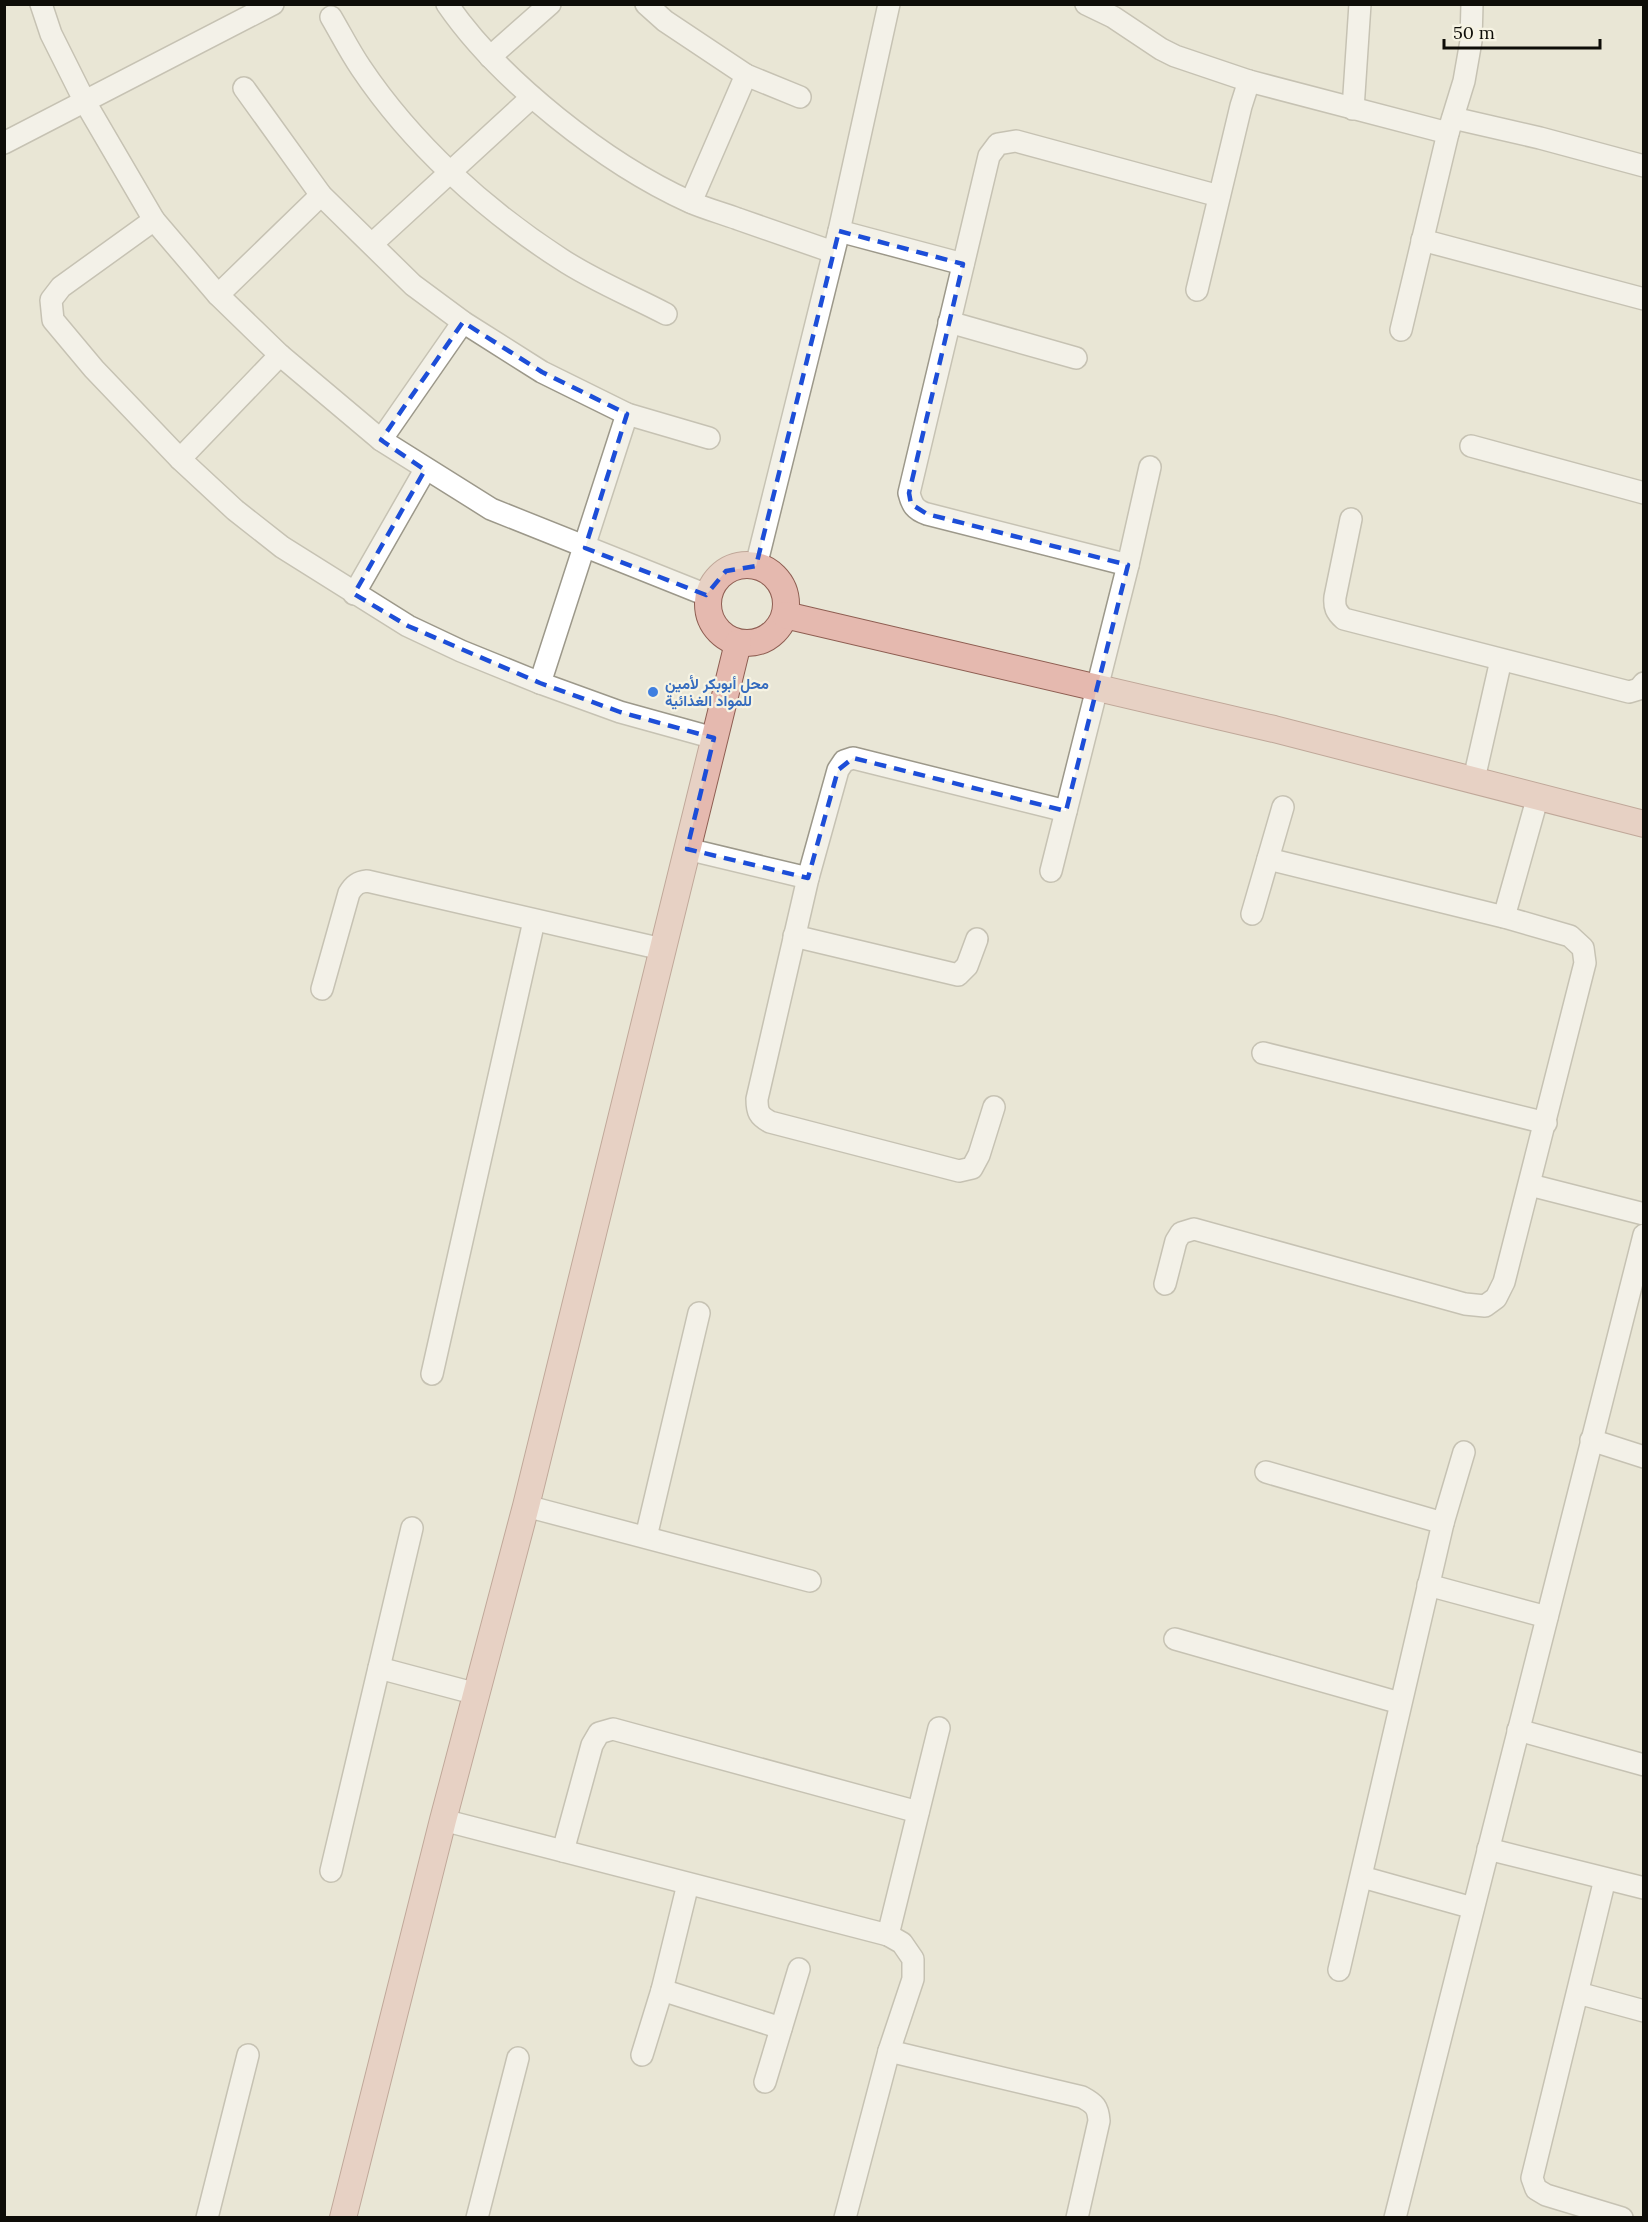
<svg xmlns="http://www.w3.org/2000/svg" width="1648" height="2222" font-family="Lora,Vazirmatn,serif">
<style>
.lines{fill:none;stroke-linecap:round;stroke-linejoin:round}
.minor-casing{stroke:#9c988a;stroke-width:24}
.major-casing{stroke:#8e5e52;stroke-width:28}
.minor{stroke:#fff;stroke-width:21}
.major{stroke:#e5b9af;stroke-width:26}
.marked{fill:none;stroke:#1d4ed8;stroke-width:4.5;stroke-dasharray:12 8;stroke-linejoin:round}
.shop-dot{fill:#3f7fe0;stroke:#f6f3e3;stroke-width:2}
.labels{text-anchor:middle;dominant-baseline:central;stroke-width:4.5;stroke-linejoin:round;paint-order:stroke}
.shop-label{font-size:15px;font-weight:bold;fill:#366cbe;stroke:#f6f3e3;text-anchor:start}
</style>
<rect width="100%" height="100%" fill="#e9e6d6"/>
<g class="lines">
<defs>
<g id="minor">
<path d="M41 4 51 34 85 102 154 220 218 295 280 355 381 440 491 509 709 596"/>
<path d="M447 4C500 81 606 164 690 202 706 209 722 213 738 219 770 230 802 241 833 252"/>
<path d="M646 4 665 21 746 75 800 97"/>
<path d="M1086 4 1113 17 1161 49 1175 56 1249 81"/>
<path d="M331 17C341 34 350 52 361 68 412 144 485 210 561 259 594 281 632 296 666 314"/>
<path d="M490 57 550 4"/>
<path d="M244 88 321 195 413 285 463 322 542 372 627 414 709 438"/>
<path d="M1353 109 1360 4"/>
<path d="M1453 118 1540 138 1644 166"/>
<path d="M4 143 273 4"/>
<path d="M691 202 746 75"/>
<path d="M154 220 61 287 51 300 53 320 94 369 180 459 235 510 282 547 408 626 461 651 540 683 620 712 714 738"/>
<path d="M839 231 963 264"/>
<path d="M1422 240 1644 299"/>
<path d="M372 244 532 97"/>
<path d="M1197 290 1241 106 1249 81 1448 133"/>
<path d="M218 295 321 195"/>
<path d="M949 322 1076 358"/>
<path d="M1401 330 1448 133 1464 81 1471 41 1472 4"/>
<path d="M381 440 463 322"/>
<path d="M1471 446 1644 493"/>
<path d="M180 459 280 355"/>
<path d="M1351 519 1335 597C1334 607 1336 612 1344 619L1629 692 1639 689 1644 683"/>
<path d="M1128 565 927 514C915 510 912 505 909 493L989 156 998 144 1016 141 1219 196"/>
<path d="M756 566 839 231 889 4"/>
<path d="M354 594 425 470"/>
<path d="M540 683 627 414"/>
<path d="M1474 779 1501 660"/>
<path d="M687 849 808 878"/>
<path d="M1051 871 1128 565 1150 467"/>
<path d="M1252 914 1283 807"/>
<path d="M1504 917 1538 796"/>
<path d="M794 936 958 975 967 966 977 939"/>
<path d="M322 989 349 893C354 885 358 882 367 881L662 949"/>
<path d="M1263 1053 1546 1123"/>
<path d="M994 1107 979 1155 972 1168 959 1171 770 1122C759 1116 757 1112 757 1099L808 878 838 770 844 761 853 758 1066 811"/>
<path d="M1530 1185 1644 1214"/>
<path d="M1165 1284 1176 1241 1181 1233 1194 1229 1465 1304 1485 1306 1496 1298 1504 1282 1585 963 1583 948 1570 936 1504 917 1268 859"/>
<path d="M432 1374 534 921"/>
<path d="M1591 1440 1644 1457"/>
<path d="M1266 1472 1443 1523"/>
<path d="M526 1506 810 1581"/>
<path d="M646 1537 699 1313"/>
<path d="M1428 1585 1547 1617"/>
<path d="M1175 1639 1400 1703"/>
<path d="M379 1668 477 1694"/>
<path d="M1518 1730 1644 1765"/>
<path d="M443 1820 888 1935 902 1943 913 1959V1979L889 2051 845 2218"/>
<path d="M1488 1849 1644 1888"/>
<path d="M563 1851 592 1745 599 1733 613 1729 918 1812"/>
<path d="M331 1871 412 1528"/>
<path d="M1362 1877 1473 1908"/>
<path d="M1605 1879 1532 2178 1536 2189 1546 2195 1622 2218"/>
<path d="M888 1935 939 1728"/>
<path d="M1339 1970 1443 1523 1464 1452"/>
<path d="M662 1990 781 2028"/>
<path d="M1578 1993 1644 2011"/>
<path d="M889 2051 1082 2097C1095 2104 1098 2107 1099 2121L1077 2218"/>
<path d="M642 2055 662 1990 688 1884"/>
<path d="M765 2082 799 1969"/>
<path d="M207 2218 248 2055"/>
<path d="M477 2218 518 2058"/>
<path d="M1395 2218 1644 1235"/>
</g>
<g id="major">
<circle cx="747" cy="604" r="39"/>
<path d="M785 615 1274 729 1644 824"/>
<path d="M343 2218 443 1820 526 1506 738 643"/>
</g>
</defs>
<use href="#minor" class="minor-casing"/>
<use href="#major" class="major-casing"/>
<use href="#minor" class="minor"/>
<use href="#major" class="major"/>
</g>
<path d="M0 0H1648V2222H0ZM839 231 963 264 909 493 911 504 927 514 1128 565 1066 811 853 758 838 770 808 878 687 849 714 738 620 712 540 683 408 626 354 594 425 470 381 440 463 322 542 372 627 414 585 548 706 595 726 571 756 566Z" fill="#e9e6d6" fill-opacity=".55" fill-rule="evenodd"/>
<path class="marked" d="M839 231 963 264 909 493 911 504 927 514 1128 565 1066 811 853 758 838 770 808 878 687 849 714 738 620 712 540 683 408 626 354 594 425 470 381 440 463 322 542 372 627 414 585 548 706 595 726 571 756 566Z"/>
<circle class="shop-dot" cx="653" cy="692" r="6"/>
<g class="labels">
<g class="shop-label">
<text x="665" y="683">محل أبوبكر لأمين<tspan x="665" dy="17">للمواد الغذائية</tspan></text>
</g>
</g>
<rect width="1648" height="2222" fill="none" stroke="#0e0d08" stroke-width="12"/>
<path d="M1444 39v9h156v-9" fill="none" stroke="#0e0d08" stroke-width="3"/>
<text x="1453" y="39" font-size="18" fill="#0e0d08" stroke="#f6f3e3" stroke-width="4.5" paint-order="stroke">50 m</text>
</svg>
